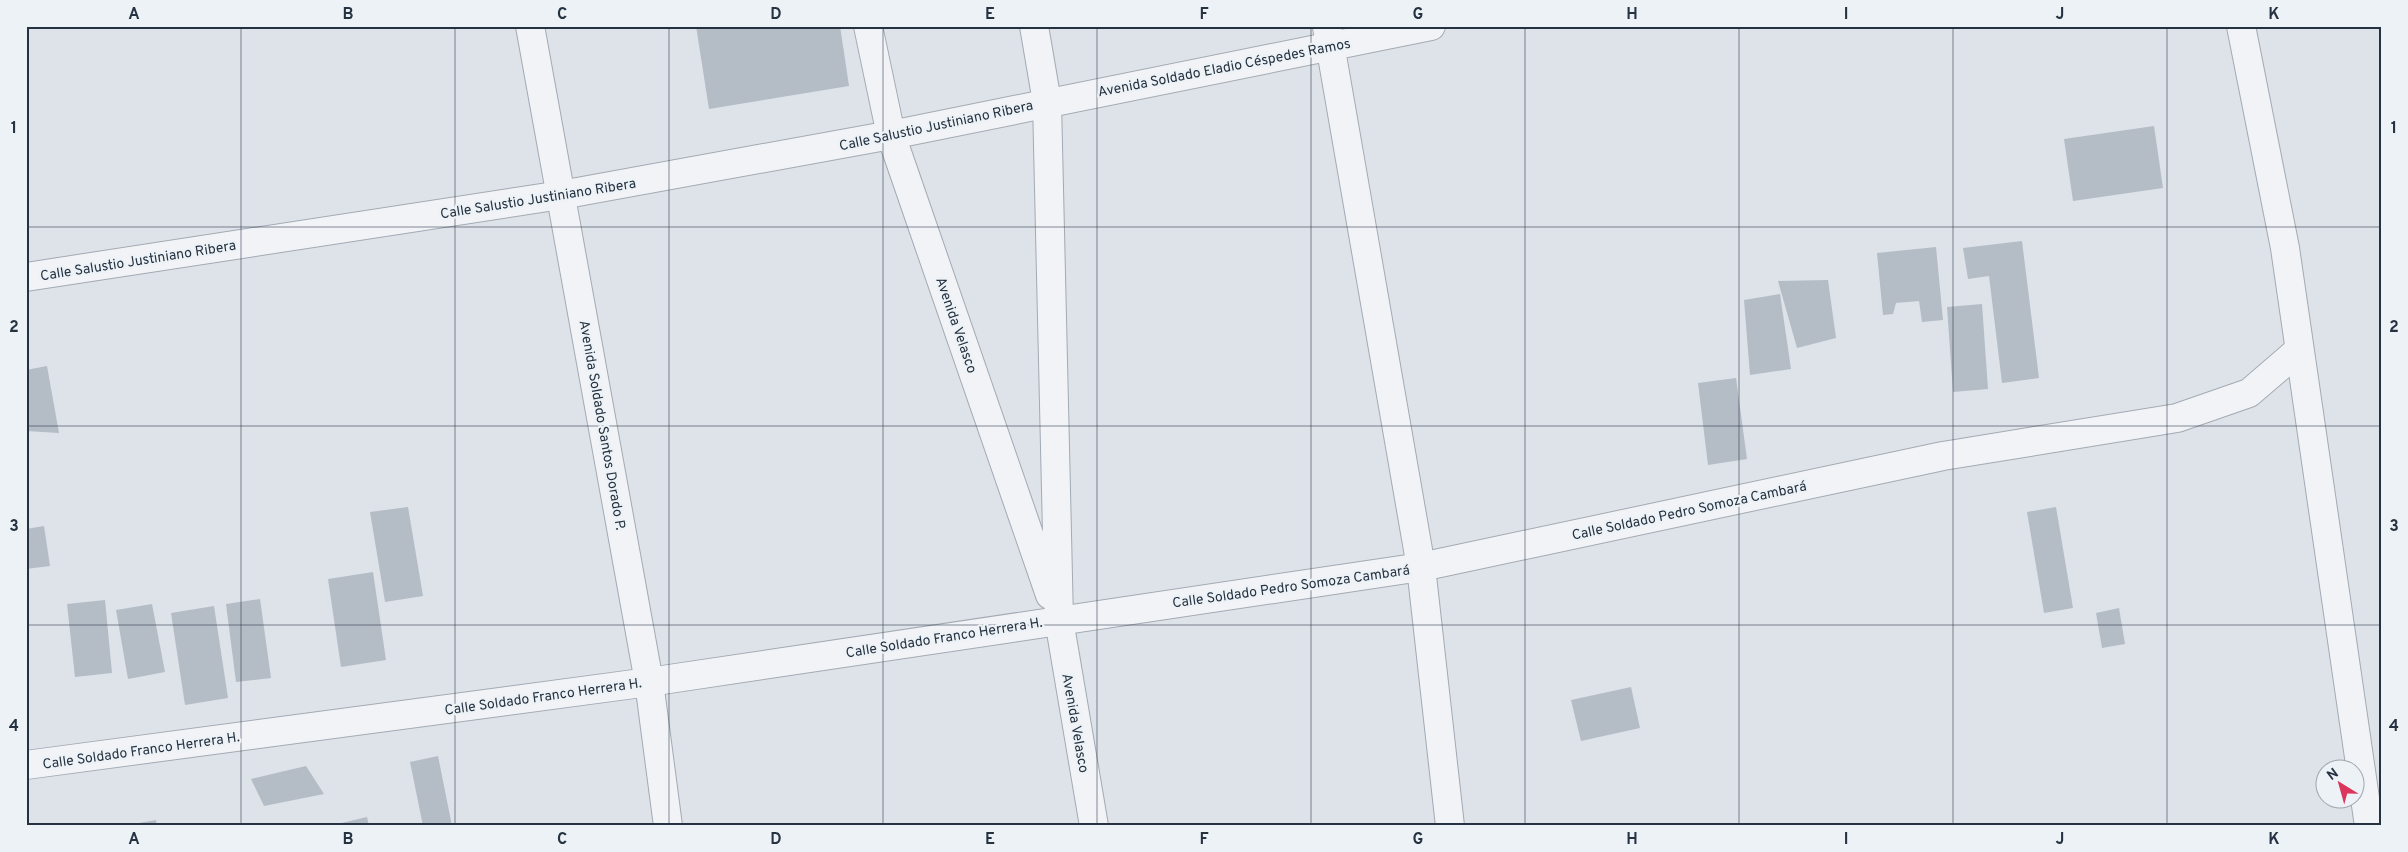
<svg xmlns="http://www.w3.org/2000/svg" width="2408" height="852" font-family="Overpass,sans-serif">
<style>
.building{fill:#b4bcc6}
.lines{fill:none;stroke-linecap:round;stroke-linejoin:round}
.minor-casing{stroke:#a3aab3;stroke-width:30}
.tertiary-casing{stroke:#a3aab3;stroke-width:30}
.minor{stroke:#f1f3f7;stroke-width:28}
.tertiary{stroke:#f1f3f7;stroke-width:28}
.grid{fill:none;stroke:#253241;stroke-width:1;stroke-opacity:0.55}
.labels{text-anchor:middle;stroke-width:4.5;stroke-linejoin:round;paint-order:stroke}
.street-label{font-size:14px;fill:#253241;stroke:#edf2f6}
.neatline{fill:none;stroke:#253241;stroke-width:2}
.grid-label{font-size:16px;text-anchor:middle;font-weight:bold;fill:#253241}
</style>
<rect width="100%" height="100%" fill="#dee3e9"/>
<g class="building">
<path d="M696,26H840L849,86L709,109Z"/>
<path d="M2154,126L2163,188L2073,201L2064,139Z"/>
<path d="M2022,241L2039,378L2002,383L1989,276L1968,279L1963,248Z"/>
<path d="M1936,247L1943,320L1922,322L1919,301L1896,303L1893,314L1883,315L1877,253Z"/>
<path d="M1828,280L1836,338L1797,348L1778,281Z"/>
<path d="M1780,294L1791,369L1750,375L1744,300Z"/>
<path d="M1982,304L1988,389L1953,392L1947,307Z"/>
<path d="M47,366L59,433L26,431V370Z"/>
<path d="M1736,378L1747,459L1708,465L1698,383Z"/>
<path d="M408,507L423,596L385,602L370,512Z"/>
<path d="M2056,507L2073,608L2044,613L2027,512Z"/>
<path d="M44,526L50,566L26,569V529Z"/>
<path d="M373,572L386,660L341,667L328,579Z"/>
<path d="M260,599L271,678L236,682L226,604Z"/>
<path d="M105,600L112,673L75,677L67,604Z"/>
<path d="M152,604L165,672L128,679L116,610Z"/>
<path d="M214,606L228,698L185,705L171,613Z"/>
<path d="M2119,608L2125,644L2102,648L2096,613Z"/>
<path d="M1631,687L1640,728L1581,741L1571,700Z"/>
<path d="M438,756L452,826H423L410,762Z"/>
<path d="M306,766L324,794L264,806L251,779Z"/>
<path d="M367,817L369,826H333V825Z"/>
<path d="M156,820L157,826H127V825Z"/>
</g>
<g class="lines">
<defs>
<g id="minor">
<path d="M530,26L649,682L668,826"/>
<path d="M2241,26L2285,248L2369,826"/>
<path d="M1327,27L1421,567L1450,826"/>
<path d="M26,277L561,195L891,135L1431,26"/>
<path d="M26,765L649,682L1421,567L1943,456L2177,418L2249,393L2299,350"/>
</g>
<g id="tertiary">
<path d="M868,26L891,135L1050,595"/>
<path d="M1034,26L1047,102L1059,620L1094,826"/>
</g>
</defs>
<use href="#minor" class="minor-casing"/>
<use href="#tertiary" class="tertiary-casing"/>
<use href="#minor" class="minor"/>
<use href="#tertiary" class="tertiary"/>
</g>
<path class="grid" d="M241,26V826M455,26V826M669,26V826M883,26V826M1097,26V826M1311,26V826M1525,26V826M1739,26V826M1953,26V826M2167,26V826M26,227H2382M26,426H2382M26,625H2382"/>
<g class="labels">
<g class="street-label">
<text transform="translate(1224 67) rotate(-11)" y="5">Avenida Soldado Eladio Céspedes Ramos</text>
<text transform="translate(936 125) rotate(-12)" y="5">Calle Salustio Justiniano Ribera</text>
<text transform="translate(538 198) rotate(-9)" y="5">Calle Salustio Justiniano Ribera</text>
<text transform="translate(138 260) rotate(-9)" y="5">Calle Salustio Justiniano Ribera</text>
<text transform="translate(957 325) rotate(71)" y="5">Avenida Velasco</text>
<text transform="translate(603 425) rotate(80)" y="5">Avenida Soldado Santos Dorado P.</text>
<text transform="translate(1689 510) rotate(-12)" y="5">Calle Soldado Pedro Somoza Cambará</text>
<text transform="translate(1291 586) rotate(-8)" y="5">Calle Soldado Pedro Somoza Cambará</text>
<text transform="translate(944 637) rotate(-9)" y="5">Calle Soldado Franco Herrera H.</text>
<text transform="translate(543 696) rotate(-8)" y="5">Calle Soldado Franco Herrera H.</text>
<text transform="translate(1076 723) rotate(80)" y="5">Avenida Velasco</text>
<text transform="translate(141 750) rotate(-8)" y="5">Calle Soldado Franco Herrera H.</text>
</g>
</g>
<rect width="2408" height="852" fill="none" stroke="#edf2f6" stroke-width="55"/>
<g transform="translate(2340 784) rotate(323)"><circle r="24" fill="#edf2f6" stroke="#9da5ae"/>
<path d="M0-4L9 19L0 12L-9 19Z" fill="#db355b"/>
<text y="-8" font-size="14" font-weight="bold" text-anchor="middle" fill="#253241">N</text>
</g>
<rect x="28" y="28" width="2352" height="796" class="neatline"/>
<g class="grid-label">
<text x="134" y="19">A</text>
<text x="348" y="19">B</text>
<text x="562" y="19">C</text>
<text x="776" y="19">D</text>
<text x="990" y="19">E</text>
<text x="1204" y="19">F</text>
<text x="1418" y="19">G</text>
<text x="1632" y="19">H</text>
<text x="1846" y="19">I</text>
<text x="2060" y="19">J</text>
<text x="2274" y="19">K</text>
<text x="14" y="133">1</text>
<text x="2394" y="133">1</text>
<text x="14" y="332">2</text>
<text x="2394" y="332">2</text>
<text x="14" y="531">3</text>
<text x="2394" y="531">3</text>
<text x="14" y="731">4</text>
<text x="2394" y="731">4</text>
<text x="134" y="844">A</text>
<text x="348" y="844">B</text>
<text x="562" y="844">C</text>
<text x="776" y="844">D</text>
<text x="990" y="844">E</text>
<text x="1204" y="844">F</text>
<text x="1418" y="844">G</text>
<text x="1632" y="844">H</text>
<text x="1846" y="844">I</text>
<text x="2060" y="844">J</text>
<text x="2274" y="844">K</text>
</g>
</svg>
